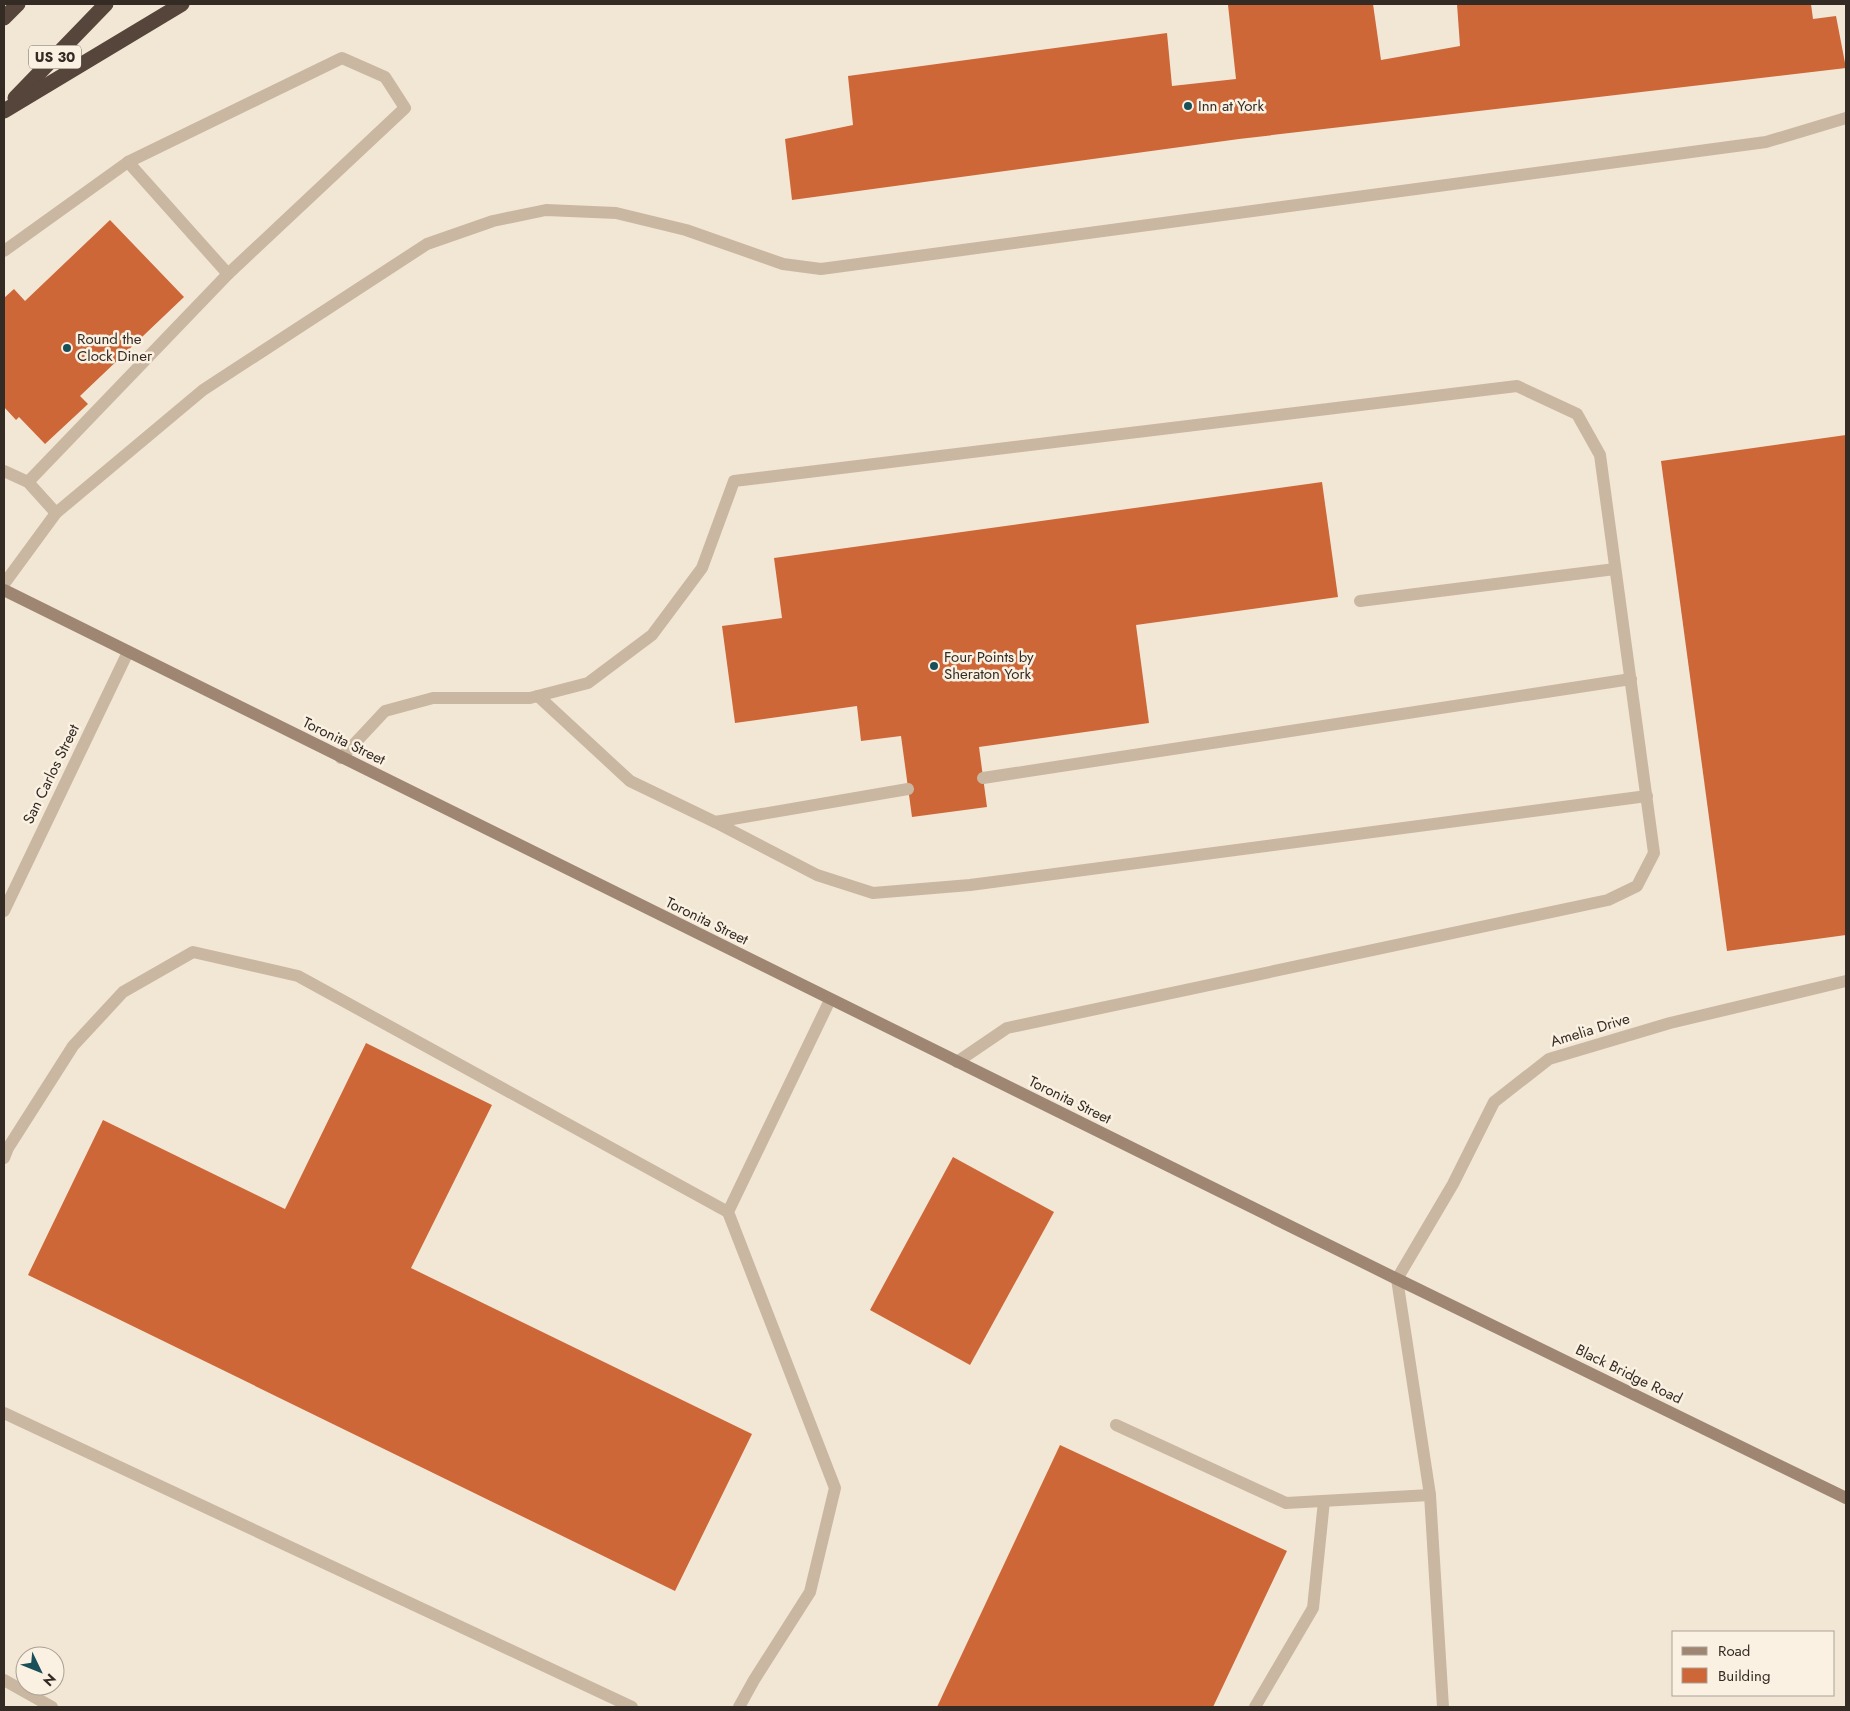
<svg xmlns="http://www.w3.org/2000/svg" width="1850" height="1711" font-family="Jost,sans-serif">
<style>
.building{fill:#ce6738}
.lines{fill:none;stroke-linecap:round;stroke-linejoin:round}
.lane{stroke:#cab7a1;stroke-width:12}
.street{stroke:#cab7a1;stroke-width:12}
.secondary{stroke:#9e8673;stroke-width:12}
.highway{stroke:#56453b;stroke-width:15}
.poi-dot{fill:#184f58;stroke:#faf1e2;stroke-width:2}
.labels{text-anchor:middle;stroke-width:5;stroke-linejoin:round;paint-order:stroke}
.shield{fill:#faf1e2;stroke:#6f665d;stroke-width:1}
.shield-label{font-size:14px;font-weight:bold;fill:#342b24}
.poi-label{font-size:15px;fill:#342b24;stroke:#faf1e2;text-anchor:start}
.street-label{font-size:15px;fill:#342b24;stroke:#faf1e2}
</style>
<rect width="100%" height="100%" fill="#f2e7d5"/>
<g class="building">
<path d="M1238,4H1373L1381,60L1460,46L1457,4H1811L1813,19L1836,16L1846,68L1239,139L792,200L785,139L853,125L848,76L1167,33L1172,86L1236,79L1228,5Z"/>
<path d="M110,220L184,297L80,396L88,404L45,444L19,417L16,420L4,407V298L14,289L25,301Z"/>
<path d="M1846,435V935L1727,951L1661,461Z"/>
<path d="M1322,482L1338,597L1136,625L1149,723L979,747L987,807L912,817L901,736L861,741L857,706L735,723L722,626L782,618L774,558Z"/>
<path d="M366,1043L492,1105L411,1268L752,1434L675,1591L28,1275L103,1120L285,1209Z"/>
<path d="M953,1157L1054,1212L970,1365L870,1310Z"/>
<path d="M1060,1445L1287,1551L1213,1707H937Z"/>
</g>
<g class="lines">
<g class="lane">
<path d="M128,162L228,274"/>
<path d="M4,251L128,162L342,58L385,77L405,108L228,274L28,482"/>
<path d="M4,471L28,482L56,513"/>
<path d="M4,584L56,513L203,390L427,244L493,221L546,210L616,213L686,230L783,264L821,269L1766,142L1846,118"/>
<path d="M1360,601L1615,569"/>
<path d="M538,696L630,781L715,822L817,875L873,893L970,885L1647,796"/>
<path d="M341,758L385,711L433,698H530L588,683L652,635L702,568L734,481L1517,386L1577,414L1600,455L1654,853L1637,886L1608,900L1007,1028L957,1062"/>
<path d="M983,778L1631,679"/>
<path d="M715,822L908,789"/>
<path d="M4,1158L8,1148L73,1046L123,992L193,952L298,976L728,1212"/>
<path d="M1397,1279L1430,1495L1443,1707"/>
<path d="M4,1413L632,1707"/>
<path d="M1116,1425L1286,1503L1430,1495"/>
<path d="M739,1707L754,1680L810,1592L835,1488L728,1212L830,1000"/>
<path d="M1255,1707L1313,1608L1324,1501"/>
</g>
<g class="street">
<path d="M4,911L128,652"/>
<path d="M1397,1279L1453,1184L1494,1102L1549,1059L1670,1023L1846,981"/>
<path d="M4,1680L52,1707"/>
</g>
<path class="secondary" d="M4,590L1397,1279L1846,1498"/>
<g class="highway">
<path d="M4,18L18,4"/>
<path d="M15,98L106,4"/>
<path d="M4,111L182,4"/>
</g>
</g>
<g class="poi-dot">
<circle cx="1188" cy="106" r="5"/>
<circle cx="67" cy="348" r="5"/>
<circle cx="934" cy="666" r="5"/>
</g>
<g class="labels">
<rect class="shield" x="29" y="45.5" width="52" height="23" rx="4"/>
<g class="shield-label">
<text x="55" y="62">US 30</text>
</g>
<g class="poi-label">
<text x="1198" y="111">Inn at York</text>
<text x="77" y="344">Round the<tspan x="77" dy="17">Clock Diner</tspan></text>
<text x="944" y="662">Four Points by<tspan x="944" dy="17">Sheraton York</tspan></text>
</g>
<g class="street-label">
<text transform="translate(344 741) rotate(26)" y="5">Toronita Street</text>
<text transform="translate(51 774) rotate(-64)" y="5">San Carlos Street</text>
<text transform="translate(707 921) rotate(26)" y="5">Toronita Street</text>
<text transform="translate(1590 1030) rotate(-17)" y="5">Amelia Drive</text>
<text transform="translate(1070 1100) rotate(26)" y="5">Toronita Street</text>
<text transform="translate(1629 1374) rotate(26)" y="5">Black Bridge Road</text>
</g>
</g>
<rect width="1850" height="1711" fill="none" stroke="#342b24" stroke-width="10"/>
<rect x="1672" y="1631" width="162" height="65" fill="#faf1e2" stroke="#aba296"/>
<rect x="1682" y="1647" width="25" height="8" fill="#9e8673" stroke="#aba296"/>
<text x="1718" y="1656" font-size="15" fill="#342b24">Road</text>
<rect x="1682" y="1668" width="25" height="15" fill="#ce6738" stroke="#aba296"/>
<text x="1718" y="1681" font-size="15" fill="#342b24">Building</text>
<g transform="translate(40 1671) rotate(133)"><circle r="24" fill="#faf1e2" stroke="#aba296"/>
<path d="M0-4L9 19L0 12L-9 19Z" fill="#184f58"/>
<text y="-8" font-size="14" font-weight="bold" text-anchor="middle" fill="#342b24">N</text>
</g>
</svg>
